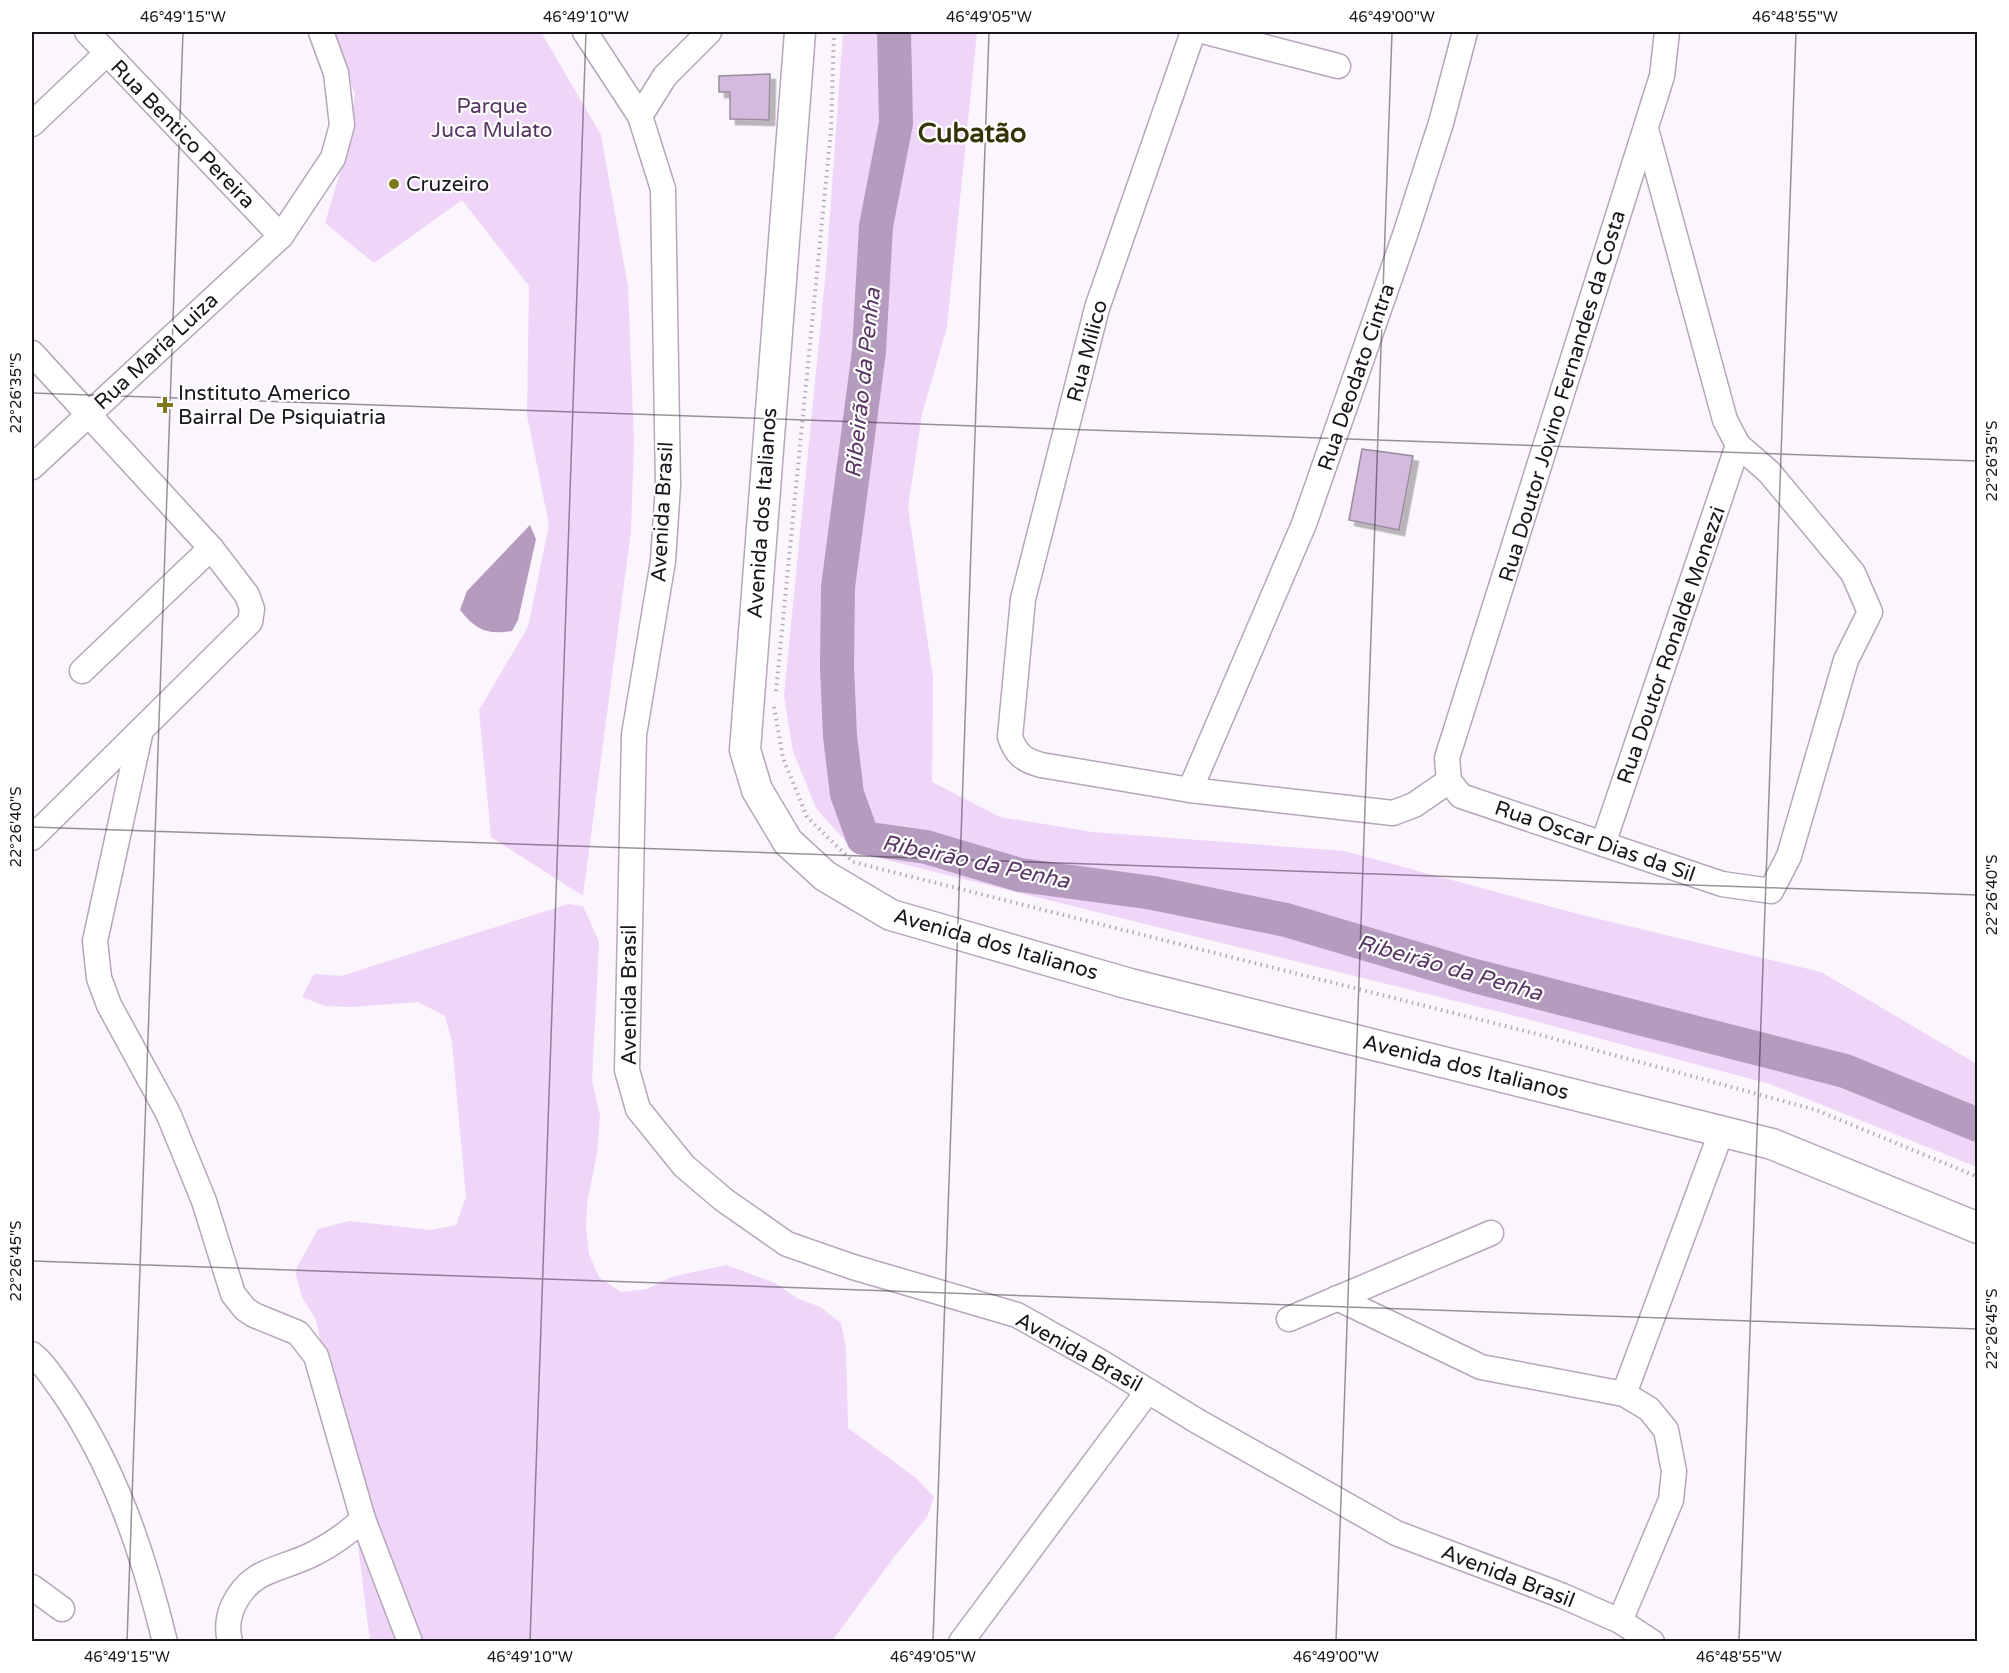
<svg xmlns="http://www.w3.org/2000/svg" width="2009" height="1673" font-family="'Varela Round',sans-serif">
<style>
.green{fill:#efd5f7}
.water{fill:#b59bbd}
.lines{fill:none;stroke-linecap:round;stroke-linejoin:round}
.river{stroke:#b59bbd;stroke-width:34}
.building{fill:#d4badc;stroke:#998c9d;stroke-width:1.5;filter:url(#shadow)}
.minor-casing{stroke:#b5a7b9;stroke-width:27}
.major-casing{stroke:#b5a7b9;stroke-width:33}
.path{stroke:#b1acb3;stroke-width:4;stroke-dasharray:1.5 4.5;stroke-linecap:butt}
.minor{stroke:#fff;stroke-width:24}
.major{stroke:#fff;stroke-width:30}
.ticks{fill:none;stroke:#1a151c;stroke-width:1.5;stroke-opacity:0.45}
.poi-dot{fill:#7e771b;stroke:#fff;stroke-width:2}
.labels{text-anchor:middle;stroke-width:4.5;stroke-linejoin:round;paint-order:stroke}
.park-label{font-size:21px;fill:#573461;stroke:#fff}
.street-label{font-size:21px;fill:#1a151c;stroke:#fff}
.poi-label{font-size:21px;fill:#1a151c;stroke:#fff;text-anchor:start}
.water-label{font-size:22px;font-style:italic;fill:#593563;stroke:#fff}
.district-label{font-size:27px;font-weight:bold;fill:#363307;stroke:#fff}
.neatline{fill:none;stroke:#1a151c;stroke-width:2}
.ticks-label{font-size:15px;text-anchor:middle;fill:#1a151c}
</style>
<defs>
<filter id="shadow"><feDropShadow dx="5.5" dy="5.5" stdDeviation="0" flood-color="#0004"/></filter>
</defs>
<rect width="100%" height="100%" fill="#fbf5fd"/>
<g class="green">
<path d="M329,32H541L601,135L628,287L634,442L631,531L583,896L491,837L479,710L528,627L549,525L527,415L529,286L462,200L374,263L325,223L346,153L355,94Z"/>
<path d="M843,32H977L947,327L922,414L908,507L933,678L932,782L1000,817L1092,832L1344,851L1582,915L1821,972L1977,1064V1167L1770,1084L1508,1014L855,852L816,808L793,751L784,696L826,270Z"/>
<path d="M568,904L583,906L599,942L592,1080L600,1116L597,1153L587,1203L586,1229L589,1254L599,1277L621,1292L647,1289L671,1277L726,1265L775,1283L797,1298L820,1307L841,1323L846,1348L848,1428L916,1478L934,1497L927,1517L894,1557L832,1641H370L358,1545L351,1518L328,1375L316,1320L302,1297L295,1271L318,1229L349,1221L431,1230L456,1225L466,1197L452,1042L445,1016L418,1002L352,1007L325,1006L302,997L314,974L341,976Z"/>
</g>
<path class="water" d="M530,525L536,539L518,620L512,631C487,635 476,630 460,610L467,591Z"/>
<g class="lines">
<path class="river" d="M894,32L896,123L876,226L869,351L838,587L837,667L840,736L847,794L863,838L926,847L1020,875L1153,893L1286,920L1471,975L1845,1071L1978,1125"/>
</g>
<g class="building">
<path d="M770,74L769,120L730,119V92H719V76Z"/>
<path d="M1362,449L1413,456L1399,530L1349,520Z"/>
</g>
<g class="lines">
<defs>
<g id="minor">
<path d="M87,32L281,236"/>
<path d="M585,32L640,116L663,189L668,485L663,561L634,735L627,1070L638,1109L684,1166L724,1200L787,1244L853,1267L1017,1315L1099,1361L1197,1421L1396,1533L1563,1596L1620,1621L1652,1642"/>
<path d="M1193,32L1097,308L1023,599L1010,737C1016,754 1023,760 1041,765L1190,790L1393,813L1414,805L1449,781"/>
<path d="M1206,32L1338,66"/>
<path d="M640,116L665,76L709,32"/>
<path d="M32,124L106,54"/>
<path d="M1646,129L1725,420L1738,445L1769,472L1853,573L1870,612L1846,660L1789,856L1771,891L1722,884L1461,796L1449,781L1447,758L1662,76L1667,32"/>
<path d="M32,353L211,548L247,595L252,609L250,622L32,838"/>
<path d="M32,467L281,236L333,158L342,125L336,73L321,32"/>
<path d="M82,671L211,548"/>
<path d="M141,730L95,941L99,978L109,1005L168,1113L204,1201L233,1294L245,1309L254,1315L298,1333L316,1356L363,1519L410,1642"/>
<path d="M1190,790L1304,524L1406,232L1441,123L1465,32"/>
<path d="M1603,844L1738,445"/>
<path d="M1337,1298L1481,1367L1624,1394L1649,1409L1666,1430L1674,1471L1671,1500L1620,1621"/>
<path d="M1289,1319L1491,1233"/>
<path d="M32,1354C44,1363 52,1377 61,1389C114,1465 143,1552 165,1642"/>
<path d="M1624,1394L1722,1130"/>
<path d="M32,1587L62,1609"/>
<path d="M230,1642C227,1630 228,1617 233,1606C251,1567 281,1571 315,1553C333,1544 348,1533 363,1519"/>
<path d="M961,1642L1148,1391"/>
</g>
<path id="major" d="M800,32L745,750L757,790L788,842L825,876L891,915L1130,984L1772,1144L1978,1228"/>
</defs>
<use href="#minor" class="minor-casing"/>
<use href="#major" class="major-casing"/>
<g class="path">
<path d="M776,691L831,130L834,32"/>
<path d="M774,707L783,758L807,817L853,862L1533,1033L1816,1110L1978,1177"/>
</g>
<use href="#minor" class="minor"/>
<use href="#major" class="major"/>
</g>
<path class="ticks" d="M32,393L1978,461M32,827L1978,895M32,1261L1978,1329M127,1642L183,32M530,1642L586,32M933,1642L989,32M1336,1642L1392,32M1739,1642L1796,32"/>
<g class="poi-dot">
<circle cx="394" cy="184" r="6"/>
<path d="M162 396h6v6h6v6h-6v6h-6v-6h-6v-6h6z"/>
</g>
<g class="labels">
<g class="park-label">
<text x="492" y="113">Parque<tspan x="492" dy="24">Juca Mulato</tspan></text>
</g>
<g class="street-label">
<text transform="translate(183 134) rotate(46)" y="7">Rua Bentico Pereira</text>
<text transform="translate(156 351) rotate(-43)" y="7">Rua María Luiza</text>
<text transform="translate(1087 351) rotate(-75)" y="7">Rua Milico</text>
<text transform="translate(1356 377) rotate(-71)" y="7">Rua Deodato Cintra</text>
<text transform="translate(1562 396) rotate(-73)" y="7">Rua Doutor Jovino Fernandes da Costa</text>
<text transform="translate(662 512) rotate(-87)" y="7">Avenida Brasil</text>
<text transform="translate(762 513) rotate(-86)" y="7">Avenida dos Italianos</text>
<text transform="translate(1671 645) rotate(-71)" y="7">Rua Doutor Ronalde Monezzi</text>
<text transform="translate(1595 841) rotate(19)" y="7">Rua Oscar Dias da Sil</text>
<text transform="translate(996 944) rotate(16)" y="7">Avenida dos Italianos</text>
<text transform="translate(629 995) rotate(-90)" y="7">Avenida Brasil</text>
<text transform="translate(1466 1067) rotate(14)" y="7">Avenida dos Italianos</text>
<text transform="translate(1079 1352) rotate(29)" y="7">Avenida Brasil</text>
<text transform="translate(1508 1576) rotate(21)" y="7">Avenida Brasil</text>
</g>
<g class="poi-label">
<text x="406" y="191">Cruzeiro</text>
<text x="178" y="400">Instituto Americo<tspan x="178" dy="24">Bairral De Psiquiatria</tspan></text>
</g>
<g class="water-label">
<text transform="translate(862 383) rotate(-84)" y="8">Ribeirão da Penha</text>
<text transform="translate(976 861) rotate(12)" y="8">Ribeirão da Penha</text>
<text transform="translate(1450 967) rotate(16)" y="8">Ribeirão da Penha</text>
</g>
<g class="district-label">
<text x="972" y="142">Cubatão</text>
</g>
</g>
<rect width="2009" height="1673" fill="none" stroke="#ffffff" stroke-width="66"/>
<rect x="33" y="33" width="1943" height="1607" class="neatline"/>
<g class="ticks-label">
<text x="183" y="22">46°49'15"W</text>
<text x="586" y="22">46°49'10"W</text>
<text x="989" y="22">46°49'05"W</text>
<text x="1392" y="22">46°49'00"W</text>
<text x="1795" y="22">46°48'55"W</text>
<text transform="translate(16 393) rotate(-90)" y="5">22°26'35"S</text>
<text transform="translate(1992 461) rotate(-90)" y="5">22°26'35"S</text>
<text transform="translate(16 827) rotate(-90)" y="5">22°26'40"S</text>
<text transform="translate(1992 895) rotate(-90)" y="5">22°26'40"S</text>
<text transform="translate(16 1261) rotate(-90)" y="5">22°26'45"S</text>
<text transform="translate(1992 1329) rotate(-90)" y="5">22°26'45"S</text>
<text x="127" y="1662">46°49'15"W</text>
<text x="530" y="1662">46°49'10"W</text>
<text x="933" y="1662">46°49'05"W</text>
<text x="1336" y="1662">46°49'00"W</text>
<text x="1739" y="1662">46°48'55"W</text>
</g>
</svg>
